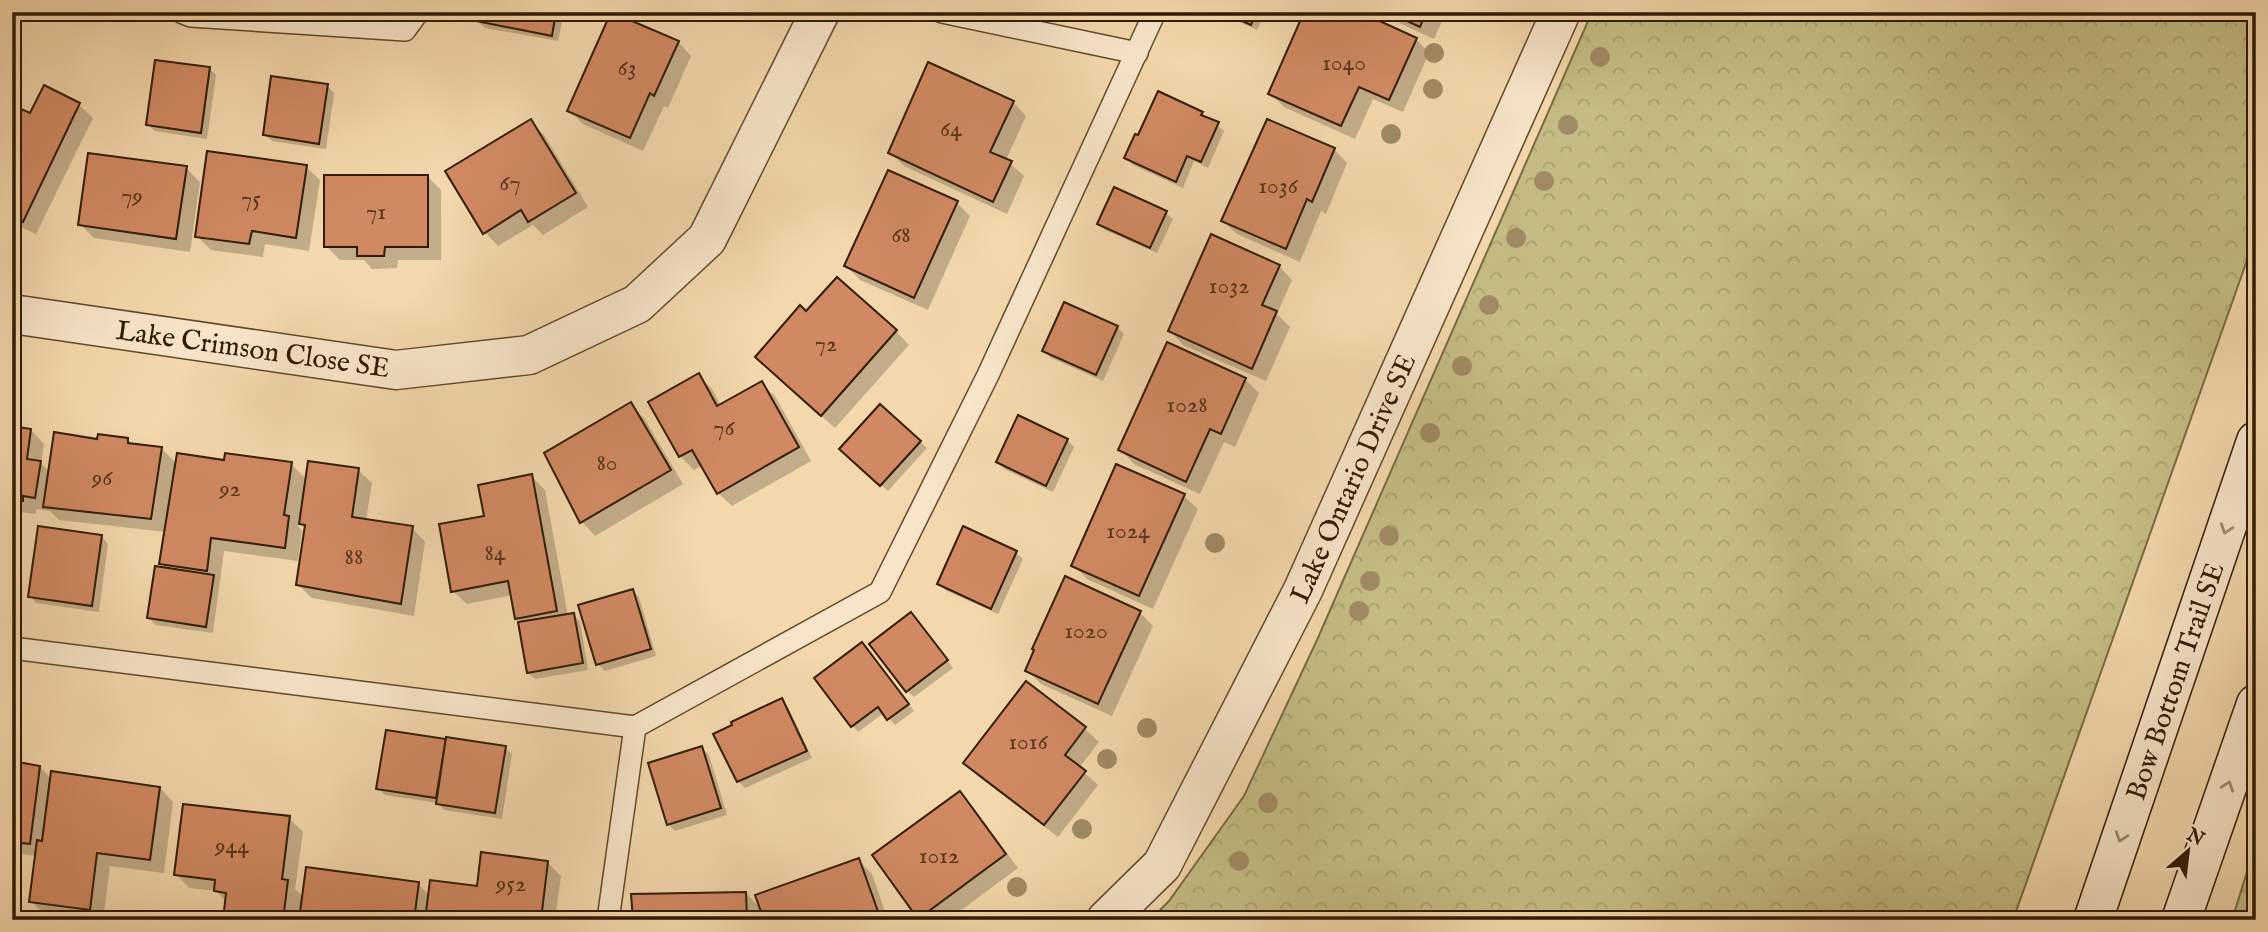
<svg xmlns="http://www.w3.org/2000/svg" width="2268" height="932" font-family="'IM FELL English',serif">
<style>
.park{fill:url(#park-crowns);stroke:#7a6b42;stroke-width:2}
.shadow{fill:#0003}
.building{fill:#d18963;stroke:#311a00;stroke-width:2}
.lines{fill:none;stroke-linecap:round;stroke-linejoin:round}
.lane-casing{stroke:#62492b;stroke-width:24}
.street-casing{stroke:#62492b;stroke-width:41}
.secondary-casing{stroke:#311a00;stroke-width:41}
.lane{stroke:#f8e5c9;stroke-width:21}
.street{stroke:#f8e5c9;stroke-width:38}
.secondary{stroke:#f8e5c9;stroke-width:38}
.tree{fill:#a18a63}
.oneway{stroke:#9e8a6f}
.labels{text-anchor:middle;stroke-width:6;stroke-linejoin:round;paint-order:stroke}
.number-label{font-size:24px;fill:#593619}
.street-label{font-size:28px;fill:#311a00;stroke:#f8e5c9}
</style>
<defs>
<pattern id="park-crowns" width="20" height="18" patternUnits="userSpaceOnUse" patternTransform="scale(1.75)"><rect width="20" height="18" fill="#c4bc84"/><path d="M2 6a3 3 0 1 1 6 0M12 15a3 3 0 1 1 6 0" fill="none" stroke="#a9a170"/></pattern>
</defs>
<rect width="100%" height="100%" fill="#f4d7ac"/>
<filter id="stains"><feTurbulence type="fractalNoise" baseFrequency=".00286" numOctaves="4"/><feColorMatrix values="0 0 0 0 .2 0 0 0 0 .09 0 0 0 0 .02 0 0 0 .5 -.17"/></filter>
<radialGradient id="worn" r=".72"><stop offset=".6" stop-color="#630" stop-opacity="0"/><stop offset="1" stop-color="#630" stop-opacity=".3"/></radialGradient>
<g class="park">
<path d="M1592,12H2256V235L2013,920H1150L1169,901L1244,796L1317,640Z"/>
<path d="M2256,843V920H2232Z"/>
</g>
<g class="shadow">
<path d="M318,12H364L322,16Z"/>
<path d="M480,12H563L564,13L558,41L485,28L478,21Z"/>
<path d="M1217,12H1266L1257,30Z"/>
<path d="M1375,12H1446L1434,39Z"/>
<path d="M1416,39L1429,53L1403,112L1373,99L1355,139L1284,107L1270,93Z"/>
<path d="M678,42L691,56L668,108L664,106L643,151L583,124L569,110Z"/>
<path d="M209,68L216,75L207,139L155,131L148,125Z"/>
<path d="M327,86L334,93L326,149L272,141L265,135Z"/>
<path d="M44,88L79,105L93,118L36,234L12,223V107L31,116Z"/>
<path d="M1159,93L1202,114L1224,131L1208,168L1194,161L1183,188L1133,165L1126,158L1139,138Z"/>
<path d="M1013,102L1026,116L1006,160L1024,176L1007,214L904,166L891,153Z"/>
<path d="M531,122L544,135L588,207L543,235L533,225L498,246L485,232Z"/>
<path d="M1334,149L1347,163L1326,214L1321,211L1300,262L1237,234L1223,221Z"/>
<path d="M306,167L320,180L309,251L265,244L263,257L211,250L197,236Z"/>
<path d="M186,168L200,182L190,252L94,238L80,224Z"/>
<path d="M427,176L441,190V260H398L397,268L372,269L364,260H340L326,246Z"/>
<path d="M957,203L970,216L928,310L860,280L846,266Z"/>
<path d="M1166,213L1173,219L1157,253L1105,230L1099,224Z"/>
<path d="M1279,266L1292,280L1277,314L1290,327L1266,381L1183,345L1170,331Z"/>
<path d="M1117,327L1124,334L1103,381L1051,358L1044,351Z"/>
<path d="M896,331L909,345L835,428L770,370Z"/>
<path d="M698,375L712,389L721,406L761,383L775,396L811,461L732,506L718,493L703,465L694,470L680,456Z"/>
<path d="M1245,379L1259,393L1235,447L1224,442L1200,494L1134,464L1121,450Z"/>
<path d="M631,405L644,418L683,484L595,536L582,522L547,454Z"/>
<path d="M880,406L927,448L888,491L848,455Z"/>
<path d="M12,428L31,430L44,444L41,464L50,472L99,441L127,440L132,445L161,448L177,464L226,462L291,464L307,480L358,470L372,483L366,521L412,528L425,542L414,616L312,598L298,585L306,529L298,520V526L302,531L298,561L224,551L213,633L155,625L149,618L166,569L161,564L166,532L59,520L50,511L36,509V514L12,511Z"/>
<path d="M1067,440L1074,447L1053,492L1004,469L998,462Z"/>
<path d="M531,476L545,490L568,616L573,615L580,621L588,670L535,679L528,673L522,623L517,618L512,595L467,604L453,591L486,517Z"/>
<path d="M1184,496L1198,509L1153,609L1087,579L1073,565Z"/>
<path d="M102,537L108,544L99,612L36,603L30,596Z"/>
<path d="M1016,553L1023,559L998,614L945,590L939,583Z"/>
<path d="M632,591L639,597L656,656L605,671L598,664Z"/>
<path d="M1140,613L1153,626L1112,716L1041,684L1027,670L1036,651Z"/>
<path d="M917,621L953,668L914,697L907,691Z"/>
<path d="M868,651L914,711L895,725L884,713L858,732L852,725Z"/>
<path d="M1027,684L1085,729L1099,742L1079,768L1098,785L1058,837L979,777L966,763Z"/>
<path d="M781,700L788,707L812,758L745,788L738,781Z"/>
<path d="M387,732L505,748L512,754L502,819L444,810L438,803L385,795L378,788Z"/>
<path d="M702,748L709,755L727,815L675,831L668,824Z"/>
<path d="M12,763L40,767L52,780L160,788L173,802L164,873L110,866L103,920H82L45,915L31,901L37,856L12,853Z"/>
<path d="M959,793L973,807L1018,868L948,920H921L919,917Z"/>
<path d="M289,818L303,832L295,889L304,898L418,884L430,896L479,888L547,862L561,876L555,920H225L227,902L216,891L189,888L176,874Z"/>
<path d="M858,860L872,874L888,920H766Z"/>
<path d="M746,893L759,907L760,920H634Z"/>
</g>
<g class="building">
<path d="M478,12H556L552,36L476,21Z"/>
<path d="M611,12L679,41L654,96L650,93L630,138L567,111Z"/>
<path d="M1222,12H1256L1251,25Z"/>
<path d="M1304,12H1360L1417,38L1389,100L1359,87L1341,126L1268,94Z"/>
<path d="M1387,12H1426L1420,27Z"/>
<path d="M155,60L210,67L201,133L146,125Z"/>
<path d="M928,62L1014,101L990,152L1012,161L993,202L888,153Z"/>
<path d="M271,76L328,84L319,144L263,135Z"/>
<path d="M44,85L80,103L23,222L12,217V105L30,113Z"/>
<path d="M1158,91L1203,112L1201,115L1219,122L1201,162L1187,156L1176,182L1124,158L1135,134L1138,135Z"/>
<path d="M531,119L576,193L528,222L521,210L483,234L445,171Z"/>
<path d="M1267,119L1335,148L1312,202L1307,199L1286,249L1221,221Z"/>
<path d="M207,151L307,165L296,238L252,231L249,244L195,237Z"/>
<path d="M88,153L187,166L176,239L78,225Z"/>
<path d="M888,170L958,201L914,298L844,266Z"/>
<path d="M324,175H428V247H385L384,256H357V247H324Z"/>
<path d="M1114,187L1167,211L1150,248L1097,224Z"/>
<path d="M1211,234L1280,265L1262,305L1277,311L1252,369L1168,331Z"/>
<path d="M837,277L897,330L821,416L755,357L800,305L806,311Z"/>
<path d="M1064,302L1118,326L1096,375L1042,351Z"/>
<path d="M1167,342L1246,378L1221,434L1210,429L1186,482L1118,450Z"/>
<path d="M699,373L717,406L762,381L799,447L717,494L692,450L679,457L648,402Z"/>
<path d="M631,402L671,470L580,523L544,453Z"/>
<path d="M880,404L921,441L880,486L839,449Z"/>
<path d="M1018,415L1068,439L1046,486L996,462Z"/>
<path d="M12,426L31,429L27,459L41,461L35,498L23,496V501L12,500Z"/>
<path d="M54,432L97,439L98,434L128,438V443L162,447L151,519L43,507Z"/>
<path d="M177,453L224,460L225,453L292,462L284,515L289,516L285,548L211,538L207,571L159,564Z"/>
<path d="M308,461L359,468L352,517L413,526L401,604L296,585L305,525L299,524Z"/>
<path d="M1116,464L1185,494L1139,596L1071,566Z"/>
<path d="M532,474L557,611L515,619L508,581L451,592L439,524L484,516L478,485Z"/>
<path d="M38,526L102,535L92,606L28,597Z"/>
<path d="M963,526L1017,551L991,609L937,584Z"/>
<path d="M155,566L214,575L206,627L147,618Z"/>
<path d="M1065,576L1141,611L1098,704L1025,671L1034,650L1032,649Z"/>
<path d="M633,589L651,649L596,665L578,605Z"/>
<path d="M911,612L948,660L906,692L869,644Z"/>
<path d="M574,613L583,663L527,673L518,622Z"/>
<path d="M862,642L909,704L887,720L878,707L851,727L814,678Z"/>
<path d="M1026,681L1086,727L1065,755L1086,771L1044,825L963,763Z"/>
<path d="M782,698L807,751L737,782L713,734L732,725L731,722Z"/>
<path d="M386,730L446,739L436,798L376,789Z"/>
<path d="M446,737L506,746L495,813L436,804Z"/>
<path d="M702,746L721,808L667,825L648,763Z"/>
<path d="M12,761L40,766L30,844L12,842Z"/>
<path d="M51,771L160,787L150,860L97,853L90,910L29,902L37,840L42,841Z"/>
<path d="M960,791L1006,854L918,919L872,855Z"/>
<path d="M183,804L290,816L282,879L288,880L283,920H223L226,893L214,891L215,880L174,875Z"/>
<path d="M481,852L548,861L541,920H425L430,880L477,886Z"/>
<path d="M859,858L881,920H764L755,895Z"/>
<path d="M306,867L419,882L414,920H299Z"/>
<path d="M746,892L747,920H633L631,894Z"/>
</g>
<g class="lines">
<defs>
<g id="lane">
<path d="M181,12L191,16L405,30L418,12"/>
<path d="M942,12L1137,53"/>
<path d="M12,648L635,727L880,592L988,375L1155,12"/>
<path d="M608,920L635,727"/>
</g>
<g id="street">
<path d="M12,314L396,370L529,355L637,304L707,239L820,12"/>
<path d="M1106,920L1162,865L1303,590L1561,12"/>
</g>
<g id="secondary">
<path d="M2093,920L2256,441"/>
<path d="M2181,920L2256,704"/>
</g>
</defs>
<use href="#lane" class="lane-casing"/>
<use href="#street" class="street-casing"/>
<use href="#secondary" class="secondary-casing"/>
<use href="#lane" class="lane"/>
<use href="#street" class="street"/>
<use href="#secondary" class="secondary"/>
</g>
<g class="tree">
<circle cx="1434" cy="53" r="10"/>
<circle cx="1600" cy="57" r="10"/>
<circle cx="1433" cy="89" r="10"/>
<circle cx="1568" cy="125" r="10"/>
<circle cx="1391" cy="134" r="10"/>
<circle cx="1544" cy="181" r="10"/>
<circle cx="1516" cy="238" r="10"/>
<circle cx="1489" cy="305" r="10"/>
<circle cx="1462" cy="366" r="10"/>
<circle cx="1430" cy="433" r="10"/>
<circle cx="1389" cy="536" r="10"/>
<circle cx="1215" cy="543" r="10"/>
<circle cx="1370" cy="581" r="10"/>
<circle cx="1359" cy="611" r="10"/>
<circle cx="1147" cy="728" r="10"/>
<circle cx="1107" cy="759" r="10"/>
<circle cx="1268" cy="803" r="10"/>
<circle cx="1082" cy="829" r="10"/>
<circle cx="1239" cy="861" r="10"/>
<circle cx="1017" cy="887" r="10"/>
</g>
<defs><path id="oneway-chevron" d="M-2-3.5L2.5 0L-2 3.5" fill="none" stroke-width="1.6" stroke-linecap="round" stroke-linejoin="round" transform="scale(1.75)"/></defs>
<g class="oneway">
<use href="#oneway-chevron" transform="translate(2226 529) rotate(109)"/>
<use href="#oneway-chevron" transform="translate(2228 786) rotate(-71)"/>
<use href="#oneway-chevron" transform="translate(2121 837) rotate(109)"/>
</g>
<g class="labels">
<g class="number-label">
<text x="1344" y="70">1040</text>
<text x="627" y="75">63</text>
<text x="951" y="136">64</text>
<text x="510" y="190">67</text>
<text x="1278" y="193">1036</text>
<text x="132" y="203">79</text>
<text x="251" y="206">75</text>
<text x="376" y="219">71</text>
<text x="901" y="242">68</text>
<text x="1229" y="293">1032</text>
<text x="826" y="351">72</text>
<text x="1187" y="412">1028</text>
<text x="724" y="435">76</text>
<text x="607" y="470">80</text>
<text x="102" y="485">96</text>
<text x="230" y="496">92</text>
<text x="1128" y="538">1024</text>
<text x="495" y="560">84</text>
<text x="354" y="564">88</text>
<text x="1086" y="638">1020</text>
<text x="1028" y="749">1016</text>
<text x="232" y="853">944</text>
<text x="939" y="863">1012</text>
<text x="511" y="891">952</text>
</g>
<g class="street-label">
<text transform="translate(253 348) rotate(8)" y="10">Lake Crimson Close SE</text>
<text transform="translate(1352 478) rotate(-66)" y="10">Lake Ontario Drive SE</text>
<text transform="translate(2174 681) rotate(-71)" y="10">Bow Bottom Trail SE</text>
</g>
</g>
<rect width="2268" height="932" fill="none" stroke="#f4d7ac" stroke-width="42"/>
<rect x="14" y="14" width="2240" height="904" fill="none" stroke="#311a00" stroke-width="3.5"/>
<rect x="21" y="21" width="2226" height="890" fill="none" stroke="#311a00" stroke-width="2"/>
<g transform="translate(2188 851) rotate(28)" stroke="#f8e5c9" stroke-width="5" paint-order="stroke">
<path d="M0-5L12 26L0 18L-12 26Z" fill="#311a00"/>
<text y="-10" font-size="19" font-weight="bold" text-anchor="middle" fill="#311a00">N</text>
</g>
<rect width="100%" height="100%" filter="url(#stains)"/>
<rect width="100%" height="100%" fill="url(#worn)"/>
</svg>
